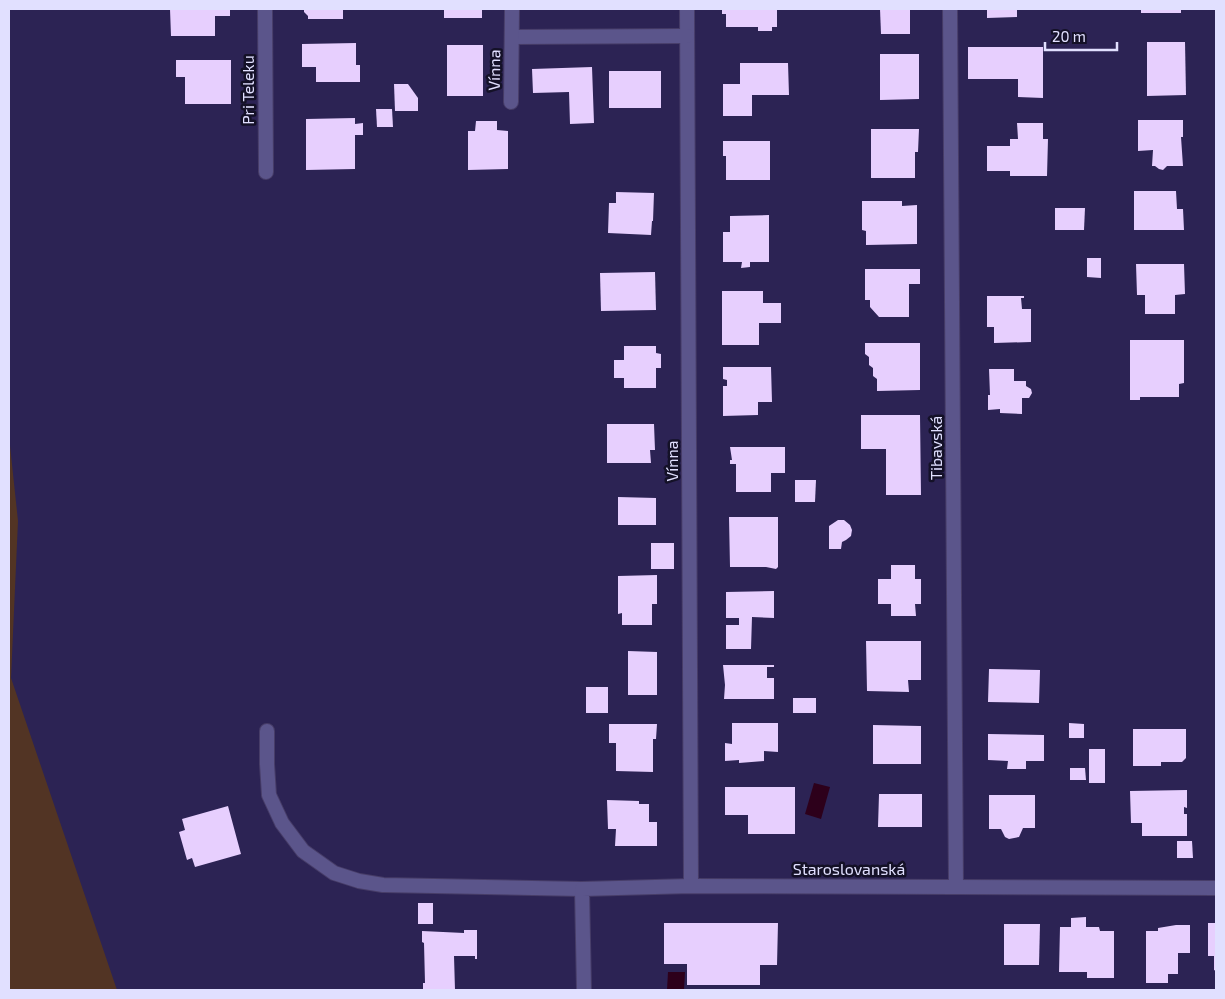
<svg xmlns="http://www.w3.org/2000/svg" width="1225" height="999" font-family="'Exo 2',sans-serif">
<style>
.green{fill:#523424}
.water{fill:#2d001b}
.building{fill:#e7cffe}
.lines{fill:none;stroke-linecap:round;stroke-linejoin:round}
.minor-casing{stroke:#473d68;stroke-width:16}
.minor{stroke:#5b558b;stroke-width:14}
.labels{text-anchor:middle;stroke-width:5;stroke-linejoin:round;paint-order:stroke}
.street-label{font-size:16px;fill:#e1e0ff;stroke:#141127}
</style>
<rect width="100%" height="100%" fill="#2c2354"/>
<path class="green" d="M9,436L18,521L11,678L117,990H9Z"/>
<g class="water">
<path d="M814,783L830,787L821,819L805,814Z"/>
<path d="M668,972H685L684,990H667Z"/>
</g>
<g class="building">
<path d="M170,9H230V16H215V36H171Z"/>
<path d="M304,9H343V19H308V16L304,12Z"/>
<rect x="444" y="9" width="38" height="9"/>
<path d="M722,9H777V27H772V31H758V27H726V14H722Z"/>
<path d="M880,9H910V34H881Z"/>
<path d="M987,9H1017V17L987,18Z"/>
<rect x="1141" y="9" width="40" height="4"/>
<path d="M1147,42H1185L1186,95L1147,96Z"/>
<path d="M356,43V65H360V82H316V67H302V44Z"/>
<rect x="447" y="45" width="36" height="51"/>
<path d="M968,47H1043V98L1018,97V79H968Z"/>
<path d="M880,54H919V99L880,100Z"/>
<path d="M176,60H231V104H185V77H176Z"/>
<path d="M740,63H788L789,95H752V116H723V84H740Z"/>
<path d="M592,67L594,123L570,124L569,92L533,93L532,69Z"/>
<rect x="609" y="71" width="52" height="37"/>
<path d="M394,84H408L418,98V111H395Z"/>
<path d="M376,109H392L393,127H377Z"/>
<path d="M355,118V124L363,123V135H355V169L306,170V119Z"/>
<path d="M1138,120H1183V137H1181L1183,166H1167L1163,170L1159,169L1155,166H1152L1153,150L1138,151Z"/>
<path d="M476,121H497V130L508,131V169L468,170V131H475Z"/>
<path d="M1017,123H1043V139H1048L1047,176H1010V171H987V146H1010V139H1018Z"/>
<path d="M871,129H919L918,152H915V178H871Z"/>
<path d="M723,141H770V180H726V156H723Z"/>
<path d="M1134,191H1176L1177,209H1183L1184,230H1134Z"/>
<path d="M616,192L654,193L653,221H652L651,235L608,233L609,203H616Z"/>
<path d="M862,201H902V206L917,205V244L866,245V231L862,230Z"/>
<path d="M1055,208H1085L1084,230H1055Z"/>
<path d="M769,215V262H750V267L741,268L742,262H723V232H730V216Z"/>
<path d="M1087,258H1101V278L1087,277Z"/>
<path d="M1136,264H1184L1185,294L1175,295V314H1145V295H1137Z"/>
<path d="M865,269H920V284H909V317H879L870,307V300H865Z"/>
<path d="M655,272L656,310L601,311L600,273Z"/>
<path d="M722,291H763V303H781V323H759V345H722Z"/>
<path d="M987,296H1024V298H1021L1022,309H1031V342L994,343V327H987Z"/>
<path d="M1130,340H1184V383L1179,384V397H1140V400H1130Z"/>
<path d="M865,343H920V390L877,391V379L873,376V368L869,365V357L865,354Z"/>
<path d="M624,346H656V353L661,354V368H656V388H624V378H614V360H624Z"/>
<path d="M723,367H771L772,402H758V415L723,416V386H727V380L723,379Z"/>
<path d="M989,369H1014V381H1026V386L1031,389L1032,393L1029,398H1022V414L1000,413V409L988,410V395H990Z"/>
<path d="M861,415H920L921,495H886V449H861Z"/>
<path d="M607,424H654L655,450H650L651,463H607Z"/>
<path d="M730,447H785V473H771V492H736V464H730V460H732Z"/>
<path d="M795,480H816L815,502H795Z"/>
<path d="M618,497L656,498V525H618Z"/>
<path d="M729,517H778V567L776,569L766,567H730Z"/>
<path d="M838,520H844L850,525L852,530L851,536L846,540L842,542L841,549H829V526Z"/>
<rect x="651" y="543" width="23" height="26"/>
<path d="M891,565H915V579H921V604H915L916,616H891V604H878V579H891Z"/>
<path d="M657,575V604H652V625H622V613L618,614V576Z"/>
<path d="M774,591V618L752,617L751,649H726V625H739V618H726V592Z"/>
<path d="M866,641H921V680H908L909,692L867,691Z"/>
<path d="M628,651L657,652V695H628Z"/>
<path d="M723,665H774V667H767V678H774V699H724L725,685Z"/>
<path d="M989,669L1040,670L1039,703L988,702Z"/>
<rect x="586" y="687" width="22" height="26"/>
<rect x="793" y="698" width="23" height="15"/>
<path d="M732,723H778V752L764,751V761L739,763V760L725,761V743L732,744Z"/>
<path d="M1069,723L1084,724V738H1069Z"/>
<path d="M609,724H657L656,739H653V772L616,771V743H609Z"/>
<path d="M873,725L921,726V764H873Z"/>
<path d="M1133,729H1186V758L1182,762H1161V766H1133Z"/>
<path d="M988,734L1044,735V761H1026V769H1007L1008,761L988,760Z"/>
<rect x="1089" y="749" width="16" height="34"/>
<path d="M1070,768H1085L1086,780H1070Z"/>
<path d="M725,787H795V834H748V815H725Z"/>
<path d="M1187,790V808L1184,807V814H1187V836H1142V823H1131L1130,791Z"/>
<path d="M879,794H922V827H878Z"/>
<path d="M989,795H1035V828H1023L1019,837L1009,839L1005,837L1001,829H989Z"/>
<path d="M607,800L639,801V804H649V822H657V846H615L616,829H608Z"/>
<path d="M228,806L241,854L195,867L192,858L187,860L179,832L185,830L182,819Z"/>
<path d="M1177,841H1192L1193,858H1177Z"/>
<rect x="418" y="903" width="15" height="21"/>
<path d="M1086,917V927H1099L1100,931H1114V978H1087V972H1059L1060,927H1071V918Z"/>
<path d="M664,923H778L777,965H760V985H687V964H664Z"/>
<path d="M1208,923H1216V971L1214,970V956H1208Z"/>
<path d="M1004,924H1040L1039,965H1004Z"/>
<path d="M1176,925H1190V953H1178V974H1168V983H1146V931H1158V928Z"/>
<path d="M464,930H477V959H475V956H454L455,990H423V983H425L424,943L422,942V931L464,933Z"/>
</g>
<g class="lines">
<defs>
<g id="minor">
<path d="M265,9L266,172"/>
<path d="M687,9L691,886"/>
<path d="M950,9L956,887"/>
<path d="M512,37L687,36"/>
<path d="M511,102L512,9"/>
<path d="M267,731V764L269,795L282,823L303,851L334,873L359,881L383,885L582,889"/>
<path d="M584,990L582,889L691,886L1216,888"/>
</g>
</defs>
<use href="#minor" class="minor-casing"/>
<use href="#minor" class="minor"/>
</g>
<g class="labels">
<g class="street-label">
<text transform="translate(494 70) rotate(-89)" y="6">Vínna</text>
<text transform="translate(248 90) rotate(-90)" y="6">Pri Teleku</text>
<text transform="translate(936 448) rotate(-90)" y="6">Tibavská</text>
<text transform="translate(672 461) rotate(-90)" y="6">Vínna</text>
<text x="849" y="875">Staroslovanská</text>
</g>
</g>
<rect width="1225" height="999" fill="none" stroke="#e1e0ff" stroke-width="20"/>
<path d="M1045 42v8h72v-8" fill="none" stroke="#e1e0ff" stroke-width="2.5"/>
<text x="1052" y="42" font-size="15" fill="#e1e0ff" stroke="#141127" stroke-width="4" paint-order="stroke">20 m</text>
</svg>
